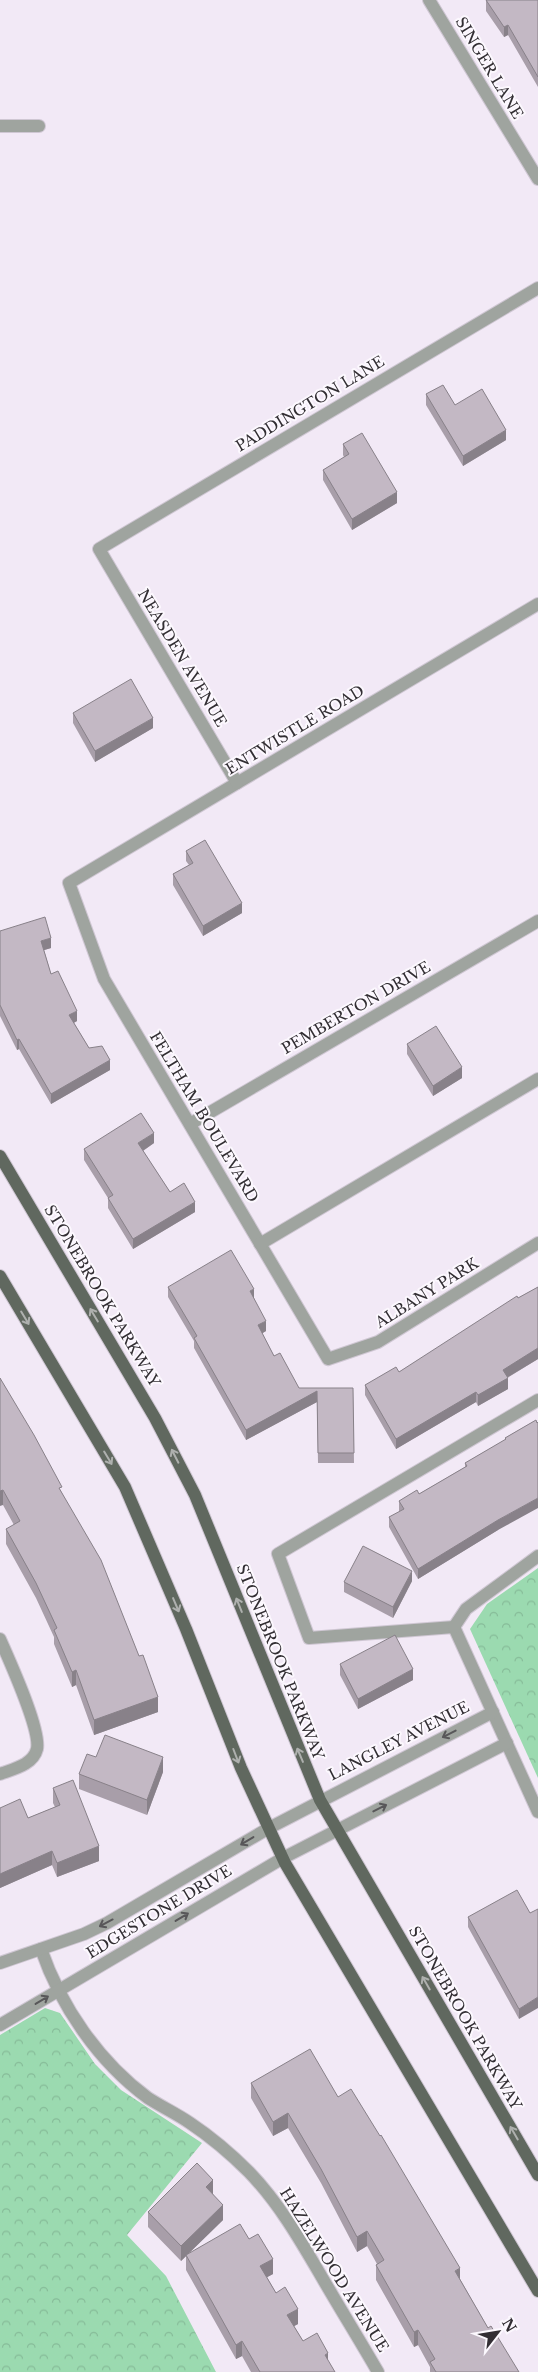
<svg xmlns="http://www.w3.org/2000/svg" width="538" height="2372" font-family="'Libre Baskerville',serif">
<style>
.park{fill:url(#park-crowns)}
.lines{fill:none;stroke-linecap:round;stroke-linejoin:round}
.minor-casing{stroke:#cfc7d3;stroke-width:14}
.major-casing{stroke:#cfc7d3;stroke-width:14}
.minor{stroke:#9fa49f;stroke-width:12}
.major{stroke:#60685f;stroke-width:12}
.wall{fill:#a89ea9}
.shaded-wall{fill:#888189}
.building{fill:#c3b8c4;stroke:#888189}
.oneway{stroke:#aeb0ae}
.oneway2{stroke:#585759}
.labels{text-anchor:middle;stroke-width:4;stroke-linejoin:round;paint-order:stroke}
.street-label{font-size:15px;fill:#322e33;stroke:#fcf8fe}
</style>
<defs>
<pattern id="park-crowns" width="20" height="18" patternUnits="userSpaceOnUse" patternTransform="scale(1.25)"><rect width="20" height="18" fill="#9bdab0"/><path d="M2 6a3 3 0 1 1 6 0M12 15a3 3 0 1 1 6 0" fill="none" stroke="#86bb98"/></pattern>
</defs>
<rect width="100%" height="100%" fill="#f2e9f6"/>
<g class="park">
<path d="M538,1568V1778L470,1629L487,1604Z"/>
<path d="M45,2008L60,2013L95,2064L121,2090L202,2143L127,2235L166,2276L216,2372H0V2035Z"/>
</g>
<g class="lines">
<defs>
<g id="minor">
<path d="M429,0L538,179"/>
<path d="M0,126H39"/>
<path d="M538,604L69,883L104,979L328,1359L378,1342L538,1243"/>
<path d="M237,783L99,549L538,288"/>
<path d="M190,1124L538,921"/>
<path d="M260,1244L538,1079"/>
<path d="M454,1627L309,1638L278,1554L538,1400"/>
<path d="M454,1627L538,1812"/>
<path d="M454,1627L466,1609L538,1556"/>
<path d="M0,1639C9,1660 41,1729 37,1749C33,1765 13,1769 0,1774"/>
<path d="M41,1949C61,2007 99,2062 148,2098C162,2107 177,2114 190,2123C211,2137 231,2154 249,2172C278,2202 299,2238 320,2274C339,2307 359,2339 378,2372"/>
<path d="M0,1963L84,1934L107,1923L269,1828L493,1712"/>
<path d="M0,2025L283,1858L507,1743"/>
</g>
<g id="major">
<path d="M0,1156L155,1418L195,1495L320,1800L538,2175"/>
<path d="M0,1276L125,1487L186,1629L241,1768L285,1863L538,2291"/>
</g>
</defs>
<use href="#minor" class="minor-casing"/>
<use href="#major" class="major-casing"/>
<use href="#minor" class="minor"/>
<use href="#major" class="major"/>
</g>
<g class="wall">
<path d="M486,0H538V87L508,35L504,37L486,11Z"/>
<path d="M426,394L455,405L506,440L463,466L426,405Z"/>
<path d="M343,444L397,503L352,530L323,480V470L344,457L343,455Z"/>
<path d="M73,713L153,728L95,762L73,723Z"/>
<path d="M186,851L242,913L203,936L173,885V874L189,865L186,861Z"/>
<path d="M0,931L51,948L44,950L51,974L77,1021L74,1023L89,1048L110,1070L51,1104L19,1049L17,1050L0,1016Z"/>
<path d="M407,1044L462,1078L433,1096L407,1054Z"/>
<path d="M154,1143L143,1151L170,1192L195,1212L133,1249L108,1208V1198L84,1160V1149Z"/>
<path d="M168,1287L254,1298L266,1331L262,1333L274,1356L299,1388H353L354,1463H318L317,1402L246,1440L194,1348V1341L168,1297Z"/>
<path d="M538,1287V1359L507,1378L508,1389L478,1406L476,1402L396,1449L365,1395V1385L399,1372L518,1298Z"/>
<path d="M0,1378L62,1493L158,1712L94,1735L76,1685L72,1687L54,1644V1637L36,1598L6,1544V1529L14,1525L3,1505Z"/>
<path d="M536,1420L498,1530L418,1579L389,1527V1517L399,1512V1501L419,1494L465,1467V1463L505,1440V1438Z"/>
<path d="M412,1581L393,1618L344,1592V1582Z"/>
<path d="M340,1664L413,1680L358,1709L340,1675Z"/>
<path d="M96,1757L163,1772L147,1815L79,1789V1774Z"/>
<path d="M53,1788L99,1861L57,1877L52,1865L0,1888V1808L28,1818L55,1807L53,1803Z"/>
<path d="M530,1913L519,2019L468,1927V1917Z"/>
<path d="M251,2083L338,2097L460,2279L488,2328L519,2372H430V2367L418,2345L414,2347L376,2280V2265L377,2264L367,2246L357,2252L321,2183L288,2128L273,2136L251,2098Z"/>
<path d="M213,2194L223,2220L187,2255L249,2239L273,2274L267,2277L276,2293L298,2324L294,2326L303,2341L328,2362L335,2372H251L242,2356L236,2359L186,2270V2256L181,2261L148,2227V2212Z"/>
</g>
<g class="shaded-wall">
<path d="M508,25V35L504,37V27Z"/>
<path d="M506,430V440L463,466V456Z"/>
<path d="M397,492V503L352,530V519Z"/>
<path d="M153,718V728L95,762V751Z"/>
<path d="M242,903V913L203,936V926Z"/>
<path d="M51,938V948L41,951V941Z"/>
<path d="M77,1011V1021L69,1025V1015Z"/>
<path d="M19,1039V1049L17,1050V1040Z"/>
<path d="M110,1060V1070L51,1104V1094Z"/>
<path d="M462,1067V1078L433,1096V1086Z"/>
<path d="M154,1133V1143L138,1154V1143Z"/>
<path d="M195,1202V1212L133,1249V1239Z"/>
<path d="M254,1289V1300L250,1291Z"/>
<path d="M266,1321V1331L258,1336V1325Z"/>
<path d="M538,1348V1359L503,1380V1370Z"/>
<path d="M508,1378V1389L478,1406V1395Z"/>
<path d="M317,1391V1402L246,1440V1430Z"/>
<path d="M476,1392V1402L396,1449V1439Z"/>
<path d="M3,1490V1505L0,1506V1491Z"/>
<path d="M538,1498V1508L498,1530L418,1579V1569L498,1520Z"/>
<path d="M412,1571V1581L393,1618V1607Z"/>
<path d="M413,1669V1680L358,1709V1699Z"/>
<path d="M76,1670V1685L72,1687V1672Z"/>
<path d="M158,1697V1712L94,1735V1720Z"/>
<path d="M163,1757V1772L147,1815V1800Z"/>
<path d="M99,1846V1861L57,1877V1863Z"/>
<path d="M52,1851V1865L0,1888V1874Z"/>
<path d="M538,1997V2008L519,2019V2009Z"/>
<path d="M288,2113V2128L273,2136V2122Z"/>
<path d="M213,2180V2195L206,2187Z"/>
<path d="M223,2205V2220L181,2261V2246Z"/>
<path d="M367,2231V2246L357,2252V2237Z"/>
<path d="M273,2259V2274L260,2281V2266Z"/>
<path d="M460,2268V2283L455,2271Z"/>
<path d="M298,2309V2324L287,2330V2315Z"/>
<path d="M418,2330V2345L414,2347V2332Z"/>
<path d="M242,2341V2356L236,2359V2345Z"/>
<path d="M328,2353V2368L325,2355Z"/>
</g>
<g class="building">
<path d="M486,0H538V77L508,25L504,27Z"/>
<path d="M443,385L455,405L482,389L506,430L463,456L426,394Z"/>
<path d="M362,433L397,492L352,519L323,470L349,454L343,444Z"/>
<path d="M131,679L153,718L95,751L73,713Z"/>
<path d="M205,840L242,903L203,926L173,874L193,863L186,851Z"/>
<path d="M45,917L51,938L41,941L51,974L58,971L77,1011L69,1015L89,1048L102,1046L110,1060L51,1094L19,1039L17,1040L0,1005V931Z"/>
<path d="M436,1026L462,1067L433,1086L407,1044Z"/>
<path d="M141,1113L154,1133L138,1143L170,1192L184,1183L195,1202L133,1239L108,1198L113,1195L84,1149Z"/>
<path d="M231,1250L254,1289L250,1291L266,1321L258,1325L274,1356L280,1353L299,1388H353L354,1453H318L317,1391L246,1430L194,1338L197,1336L168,1287Z"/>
<path d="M538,1287V1348L503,1370L508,1378L478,1395L476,1392L396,1439L365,1385L396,1367L399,1372L517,1296L518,1298Z"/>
<path d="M0,1378L34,1435L62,1487L59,1488L101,1560L139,1656L143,1655L158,1697L94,1720L76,1670L72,1672L54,1630L57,1628L36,1583L6,1529L20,1521L3,1490L0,1491Z"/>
<path d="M536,1420L537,1423L538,1422V1498L498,1520L418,1569L389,1517L404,1509L399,1501L417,1490L419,1494L467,1466L465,1463L506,1439L505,1438Z"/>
<path d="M363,1546L412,1571L393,1607L344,1582Z"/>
<path d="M395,1635L413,1669L358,1699L340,1664Z"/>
<path d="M105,1735L163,1757L147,1800L79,1774L87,1754L96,1757Z"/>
<path d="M73,1780L99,1846L57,1863L52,1851L0,1874V1808L20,1799L28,1818L60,1805L53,1788Z"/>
<path d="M517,1890L530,1913L538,1909V1997L519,2009L468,1917Z"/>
<path d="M310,2049L338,2097L351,2089L380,2136L381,2135L460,2268L455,2271L488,2328L491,2326L519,2372H436L430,2362L435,2359L418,2330L414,2332L376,2265L384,2260L367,2231L357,2237L321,2169L288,2113L273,2122L251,2083Z"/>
<path d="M197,2163L213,2180L206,2187L223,2205L181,2246L148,2212Z"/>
<path d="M240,2224L249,2239L258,2234L273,2259L260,2266L276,2293L285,2287L298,2309L287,2315L303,2341L317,2333L328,2353L325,2355L335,2372H260L242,2341L236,2345L186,2255Z"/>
</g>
<defs><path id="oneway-shaft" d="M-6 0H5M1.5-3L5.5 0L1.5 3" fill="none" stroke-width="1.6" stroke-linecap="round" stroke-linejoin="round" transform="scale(1.25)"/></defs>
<g class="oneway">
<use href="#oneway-shaft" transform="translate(94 1315) rotate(-121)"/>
<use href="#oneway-shaft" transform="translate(25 1318) rotate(59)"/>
<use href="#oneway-shaft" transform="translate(175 1456) rotate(-117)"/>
<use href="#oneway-shaft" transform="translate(108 1458) rotate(59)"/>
<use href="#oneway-shaft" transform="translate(176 1605) rotate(67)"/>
<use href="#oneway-shaft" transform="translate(239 1605) rotate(-112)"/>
<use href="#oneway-shaft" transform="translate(300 1755) rotate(-113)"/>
<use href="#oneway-shaft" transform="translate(236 1756) rotate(69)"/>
<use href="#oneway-shaft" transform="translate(426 1983) rotate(-120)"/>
<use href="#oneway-shaft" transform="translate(514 2133) rotate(-120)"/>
</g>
<g class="oneway2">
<use href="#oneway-shaft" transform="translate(449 1734) rotate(153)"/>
<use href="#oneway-shaft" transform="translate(380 1808) rotate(-27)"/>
<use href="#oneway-shaft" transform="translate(247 1841) rotate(149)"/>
<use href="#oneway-shaft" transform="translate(182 1917) rotate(-31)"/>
<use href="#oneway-shaft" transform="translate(106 1923) rotate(152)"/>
<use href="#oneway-shaft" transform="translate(42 2000) rotate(-31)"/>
</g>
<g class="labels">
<g class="street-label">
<text transform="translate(489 68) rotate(59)" y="5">SINGER LANE</text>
<text transform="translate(310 404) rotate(-31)" y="5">PADDINGTON LANE</text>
<text transform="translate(182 658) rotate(59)" y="5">NEASDEN AVENUE</text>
<text transform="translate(295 730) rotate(-31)" y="5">ENTWISTLE ROAD</text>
<text transform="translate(356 1008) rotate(-30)" y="5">PEMBERTON DRIVE</text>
<text transform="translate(204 1117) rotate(59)" y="5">FELTHAM BOULEVARD</text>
<text transform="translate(427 1293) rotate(-32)" y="5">ALBANY PARK</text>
<text transform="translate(102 1296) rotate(59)" y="5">STONEBROOK PARKWAY</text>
<text transform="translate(280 1662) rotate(68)" y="5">STONEBROOK PARKWAY</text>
<text transform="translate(399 1741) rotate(-27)" y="5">LANGLEY AVENUE</text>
<text transform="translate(159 1912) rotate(-31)" y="5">EDGESTONE DRIVE</text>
<text transform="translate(465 2018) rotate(60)" y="5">STONEBROOK PARKWAY</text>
<text transform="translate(334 2270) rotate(58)" y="5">HAZELWOOD AVENUE</text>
</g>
</g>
<g transform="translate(498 2332) rotate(59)" stroke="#fcf8fe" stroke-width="4" paint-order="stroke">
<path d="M0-4L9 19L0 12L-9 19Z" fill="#322e33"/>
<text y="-8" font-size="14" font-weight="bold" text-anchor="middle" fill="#322e33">N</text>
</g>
</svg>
